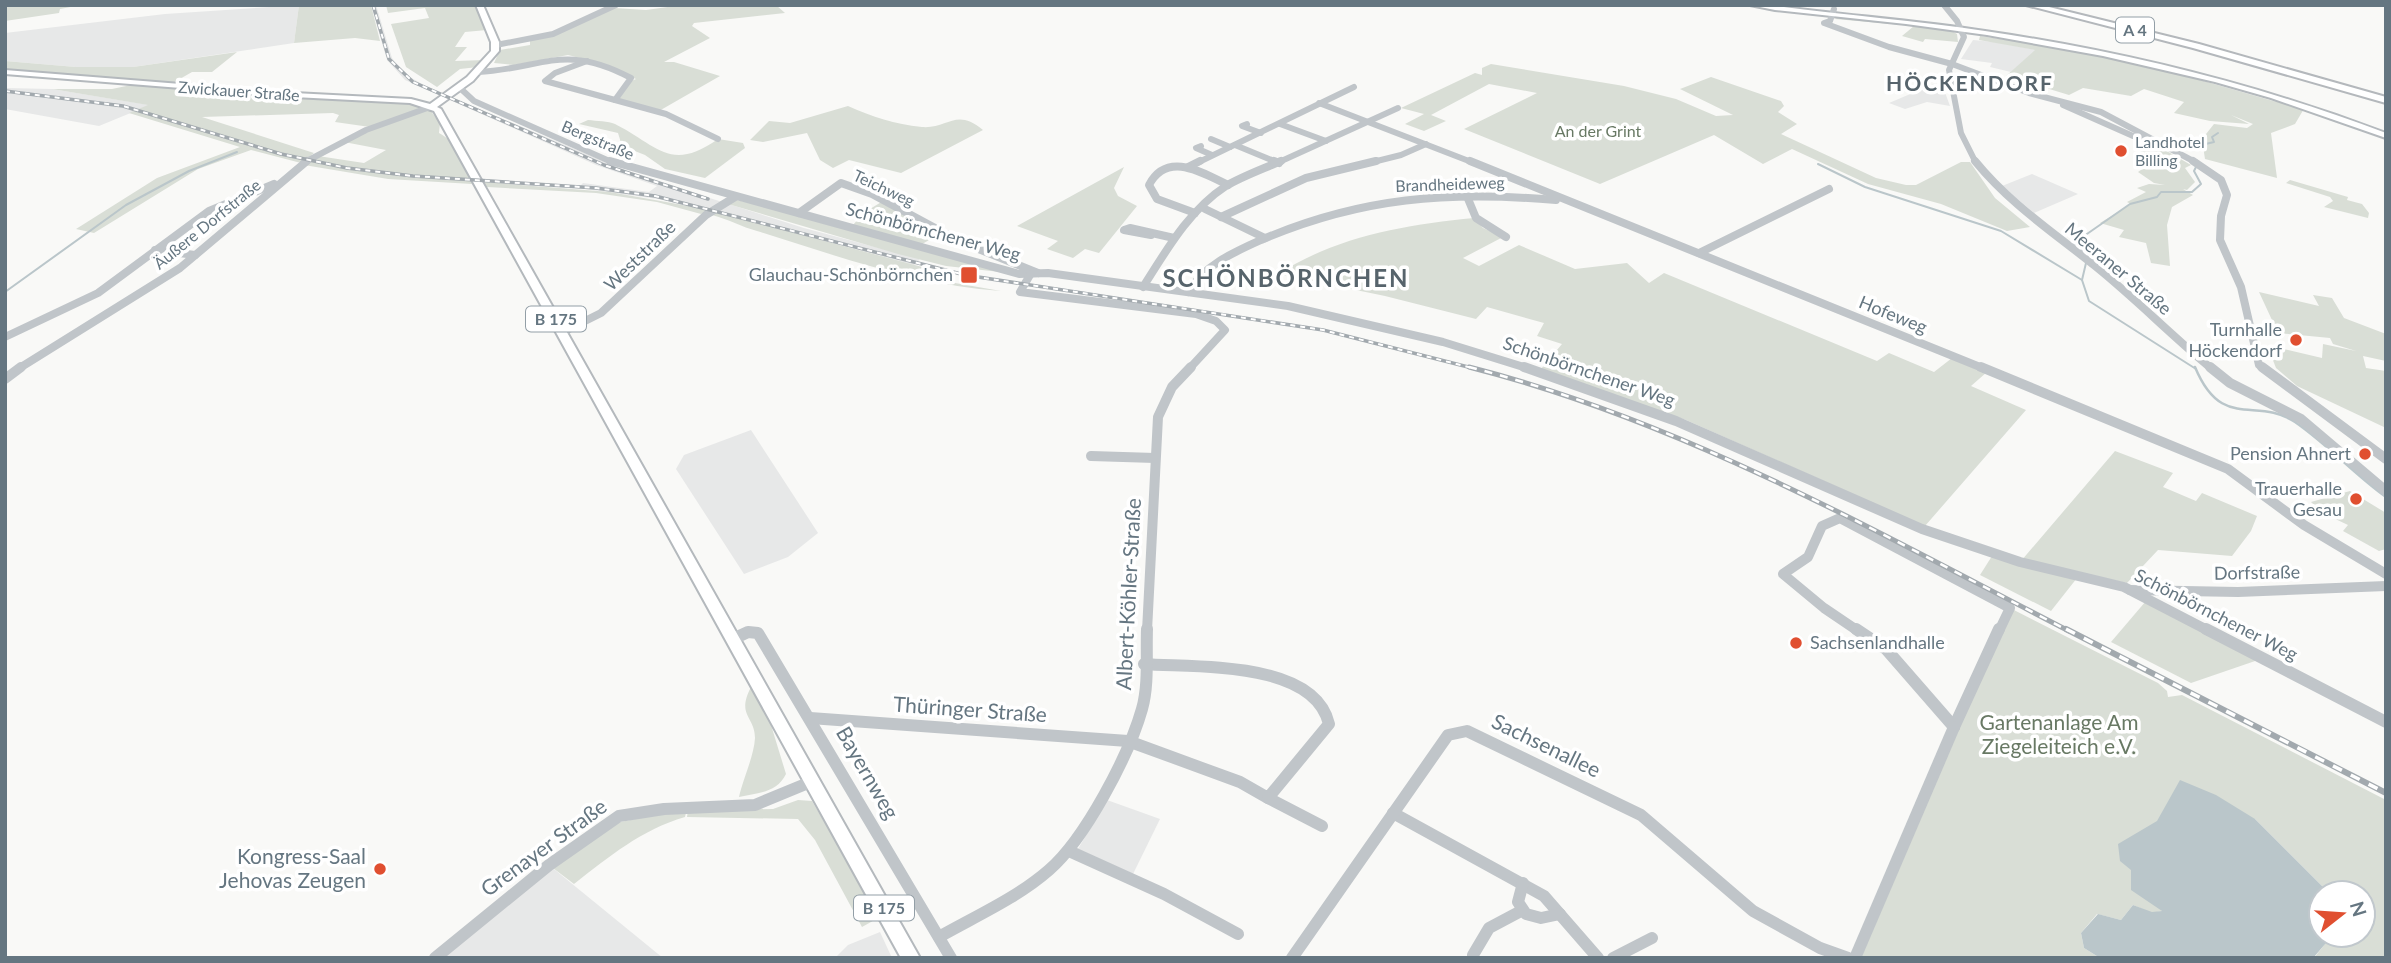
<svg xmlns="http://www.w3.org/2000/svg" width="2391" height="963" font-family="Lato,sans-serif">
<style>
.built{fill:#e7e8e8}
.green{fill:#d9ded6}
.water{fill:#bac6ca}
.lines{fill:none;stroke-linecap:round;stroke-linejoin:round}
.stream-far1{stroke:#bac6ca;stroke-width:2}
.stream{stroke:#bac6ca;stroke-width:2.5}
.major-casing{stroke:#b4b9bd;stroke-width:4}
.highway-casing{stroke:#b4b8bc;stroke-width:4}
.minor-far3{stroke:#c0c5c9;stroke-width:6}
.minor-far2{stroke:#c0c5c9;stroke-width:8}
.minor-far1{stroke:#c0c5c9;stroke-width:10}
.minor{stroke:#c0c5c9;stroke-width:12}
.major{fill:#fff;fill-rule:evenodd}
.highway{fill:#fff;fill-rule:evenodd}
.rail-far2-casing{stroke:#a2a9ae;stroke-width:3.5}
.rail-far1-casing{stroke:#a2a9ae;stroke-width:5}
.rail-casing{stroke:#a2a9ae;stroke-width:6}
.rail-far2{stroke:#fff;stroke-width:2;stroke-dasharray:5;stroke-linecap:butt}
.rail-far1{stroke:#fff;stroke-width:2.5;stroke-dasharray:8;stroke-linecap:butt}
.rail{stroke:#fff;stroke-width:3.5;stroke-dasharray:10;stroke-linecap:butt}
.poi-dot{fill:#e04f30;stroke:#fff;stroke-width:2.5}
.labels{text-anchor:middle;stroke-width:7;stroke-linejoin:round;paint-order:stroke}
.shield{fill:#fff;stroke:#939fa7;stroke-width:2}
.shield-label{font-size:16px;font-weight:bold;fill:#657681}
.far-street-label{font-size:16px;fill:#657681;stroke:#fff}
.far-park-label{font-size:16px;fill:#687964;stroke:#fff}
.far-poi-label{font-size:16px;fill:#657681;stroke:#fff;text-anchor:start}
.street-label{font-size:18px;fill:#657681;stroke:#fff}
.poi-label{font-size:18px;fill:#657681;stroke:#fff;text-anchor:end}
.far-district-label{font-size:21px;font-weight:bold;letter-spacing:2px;fill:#57646c;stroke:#fff}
.near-street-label{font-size:21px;fill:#657681;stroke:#fff}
.near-park-label{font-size:21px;fill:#687964;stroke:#fff}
.near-poi-label{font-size:21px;fill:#657681;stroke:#fff;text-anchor:end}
.district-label{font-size:24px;font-weight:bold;letter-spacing:2px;fill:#57646c;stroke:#fff}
</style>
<rect width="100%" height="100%" fill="#f9f9f7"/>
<g class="built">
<path d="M299,5L294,43L133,67H76L5,61V33L165,14Z"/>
<path d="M371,5H376L392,58L403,73L427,87L634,174L804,228L920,259L914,265L711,210L658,199L578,188L583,183L649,192L657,186L596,165L405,80L387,60Z"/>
<path d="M1973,40L1994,42L2036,50L2011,72L1990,67L1992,63L1961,59Z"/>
<path d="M1934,84L1943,87L1950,106L1927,102L1905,109L1889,103Z"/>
<path d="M5,88L52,89L150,105L99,126L5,109Z"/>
<path d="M2032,174L2078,194L2034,213L2002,186Z"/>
<path d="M751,430L818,533L788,557L744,574L676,469L684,455Z"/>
<path d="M1107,800L1160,819L1133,874L1078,849Z"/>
<path d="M549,865L663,958H435Z"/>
<path d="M880,932L892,958H835L848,945Z"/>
</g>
<g class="green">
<path d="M5,5H81L60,9L59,13L5,21Z"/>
<path d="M299,5H371L380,41L355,38L294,43Z"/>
<path d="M386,5H475L487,30L465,32L455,47H467L455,61L485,60L478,67L460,69L437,87L406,67L391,24L429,18L425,8L388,13Z"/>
<path d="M682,5H776L785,13L694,23L692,26L710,38L664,62H674L720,76L659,111L619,99L629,82L636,79L588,60L568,55L514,65L494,63L500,50L530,45V41L614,8L646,10Z"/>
<path d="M1839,17L1950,30L1957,34L1958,42L1925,39L1923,42L1902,36L1914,26L1835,19Z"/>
<path d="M1980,36L2041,45L2044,43L2138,62L2273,101L2305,107L2295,124L2271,133L2277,178L2205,159L2203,146L2198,144L2214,124L2247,128L2253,124L2231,115L2249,124L2210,121L2174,113L2184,102L2144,89L2131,96L2083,88L2069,95L2006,76L2035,50L1979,40Z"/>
<path d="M237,52L212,72H192L171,84L5,70V61L76,67H133Z"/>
<path d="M1491,64L1624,86L1676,99L1716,116L1733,115L1680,89L1711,77L1781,101L1784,106L1778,112L1797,124L1781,134L1876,178L1906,185H1916L1961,162H1970L1995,198L2030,227L2007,231L1941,204L1868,184L1792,149L1763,164L1714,135L1600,184L1464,129L1537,93L1489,84L1431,115L1446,121L1424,131L1405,124L1424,114L1401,108L1475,73L1482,75V68Z"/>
<path d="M131,85L415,104L430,110L440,123L439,133C458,143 467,164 472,184L388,179L304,165L318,156L364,163L386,150L344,142L370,127L335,122L339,115L333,113L202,117L314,153L301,163L251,150L198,169L94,233L76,229L157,178L240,147L129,113L148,105L52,89H112Z"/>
<path d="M848,106C873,117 894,124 922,127C948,129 956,107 983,130L901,173L849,160L833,168L820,160L807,133L763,142L750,140L769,121L790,123Z"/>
<path d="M588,120C597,121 608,121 615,124C657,145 670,173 718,139L743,143L745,148L705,178L665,169L645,155L622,146L618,133L579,124Z"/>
<path d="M2137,138L2146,139L2191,165L2185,168L2195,182L2187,190L2183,189L2193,195L2172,207L2167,225L2170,266L2151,263L2146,243L2119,237L2124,230L2100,223L2131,204L2127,202L2146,192L2137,188L2149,184L2165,185L2154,183L2138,172L2154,161L2133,146Z"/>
<path d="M1124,167L1114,188L1118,196L1137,206L1099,253L1085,249L1073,258L1047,249L1058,241L1017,226Z"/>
<path d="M2290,180L2348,197L2347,200L2362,204L2369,213L2368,218L2324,207L2333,201L2330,197L2286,183Z"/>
<path d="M484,182L610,192L711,210L701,214L657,202L596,193L487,187Z"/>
<path d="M737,200L851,227L865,212L883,201L943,232L917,247L1009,273L946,266L898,254L728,204Z"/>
<path d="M716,212L941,272L938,275L955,283L1001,291C917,285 837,256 757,231C742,227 728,219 712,215Z"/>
<path d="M1474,218L1483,228L1503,237L1463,258L1479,266L1519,245L1575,269L1627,263L1649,283L1664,273L1877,361L1889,353L1934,372L1952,358L1987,372L1971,386L2026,410L1925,526L1686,420L1541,369L1562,344L1537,336L1544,323L1487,307L1476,319L1385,296L1278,274C1338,236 1404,225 1474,218Z"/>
<path d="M2259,292L2319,306L2313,295L2332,298L2344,318L2386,334V361L2363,356L2366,368L2386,371V428L2297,386L2276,368L2267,345L2322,358L2323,344L2356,351L2333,344L2330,338L2278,333Z"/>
<path d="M2115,451L2173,473L2163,487L2196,501L2202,493L2257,516L2251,531L2232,556L2158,550L2127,583L2021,561Z"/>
<path d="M2350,491L2386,513V549L2379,551L2343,531L2348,525L2310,507L2315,506L2311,502Z"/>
<path d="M1992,556L2077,578L2051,611L1980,575Z"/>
<path d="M2146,601L2258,660L2191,683L2111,642Z"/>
<path d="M2010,608L2158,683L2167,691L2168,697L2182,695L2386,800V958H2314L2332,935H2363V893H2329L2255,819L2131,870L2162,911L2152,913L2133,905L2121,920L2097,914L2081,933L2084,948L2100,958H1859Z"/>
<path d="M751,687L771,725L786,774C777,793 757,793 739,797C743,779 754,756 755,738C755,716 736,716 751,687Z"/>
<path d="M798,800L812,801L880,917L862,927L815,840L798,819L687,817L688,810L773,809Z"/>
<path d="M687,808L685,817C641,830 610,856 574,884L549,865L602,826Z"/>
</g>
<path class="water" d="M2180,780L2216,795L2255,819L2329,893H2321V935L2332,936L2314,957L2100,958L2084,948L2081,933L2098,914L2121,920L2133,905L2152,912L2162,911L2131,890V870L2120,861L2118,844L2157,821Z"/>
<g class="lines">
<g class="stream-far1">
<path d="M2197,146L2214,142L2212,137L2218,133"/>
<path d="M1818,164L1865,187L2001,231L2082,280L2089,301L2196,369"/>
<path d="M2095,260L2074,243L2130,204L2157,197L2161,192H2192L2201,184L2194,171L2197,165"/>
<path d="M2082,280L2086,263"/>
<path d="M5,292L126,205L189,171L237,152"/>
</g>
<path class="stream" d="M2195,367C2222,432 2256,396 2295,422C2327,444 2354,474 2386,497"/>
<defs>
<g id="major">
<path d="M476,5H483L499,42V51L473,81L437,107L441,109L920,958H901L434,111L410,103L294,97L5,74V70L294,93L411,99L430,104L467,77L491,51V42Z"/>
<path d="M1750,5H1769C1841,15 1913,20 1985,31C2123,51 2256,84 2386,133V138L2271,98L2215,82L2103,56L1987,35L1906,24L1775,10Z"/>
</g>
<path id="highway" d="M2026,5H2041L2199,44L2386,97V103L2193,48Z"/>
</defs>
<use href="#major" class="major-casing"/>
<use href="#highway" class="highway-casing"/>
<g class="minor-far3">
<path d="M1944,5L1957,21L1964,37L1949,70L1961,133L1976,163"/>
<path d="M1834,9L1830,21L1824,23L1889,47L1952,64L2029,93L2101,112L2197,163"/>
<path d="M496,45L553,34L616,5"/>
<path d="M587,61L555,73L545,81L615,100"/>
<path d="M478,72C543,69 563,42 631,78L615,100L666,114L718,139"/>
<path d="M460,88L474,101L614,163"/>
<path d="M1319,103L1474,163"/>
<path d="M2063,105L2133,136L2146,138"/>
<path d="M1247,124L1242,126L1261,133"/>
<path d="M1280,124L1326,141"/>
<path d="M1211,139L1230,147"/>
<path d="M1235,145L1279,163"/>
<path d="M1201,146L1196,148L1212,155"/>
<path d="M303,163L366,130L433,106"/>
<path d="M1197,163L1354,87"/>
<path d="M1277,163L1398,108"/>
<path d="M1369,163L1401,155L1426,144"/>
</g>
<g class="minor-far2">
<path d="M610,161L1019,274L1048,273L1288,306L1443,342L1530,369"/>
<path d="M1274,161L1279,163"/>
<path d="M1470,161L1985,369"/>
<path d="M1975,161C2010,204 2053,232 2095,266C2136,299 2172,336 2212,369"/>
<path d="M2193,161L2221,180L2227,195L2221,216L2220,240L2241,287L2259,365L2264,369"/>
<path d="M1188,167L1200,161"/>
<path d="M1466,194L1476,218L1506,237"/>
<path d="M1205,209L1265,238"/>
<path d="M799,213L841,183L872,194L961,242L1038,273"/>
<path d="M1195,213L1157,199L1149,185C1167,151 1201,172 1228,185"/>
<path d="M1221,217L1306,178L1376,161"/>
<path d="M1151,235L1124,230L1130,228L1174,238"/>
<path d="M155,250L195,255"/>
<path d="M1699,253L1829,189"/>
<path d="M1030,275L1020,292L1196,314L1216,321L1225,330L1189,369"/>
<path d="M1143,287C1166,251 1189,210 1226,186C1243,176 1263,169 1281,161"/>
<path d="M1188,292C1205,265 1232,253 1261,240C1361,197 1449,191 1556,200"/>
<path d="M563,332L601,313L706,215L735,197"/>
<path d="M5,337L98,293L209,211L274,184"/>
<path d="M18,369L180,268L307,161"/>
</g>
<g class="minor-far1">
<path d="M1524,367L1676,421L1922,529L2020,562L2124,587L2209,631"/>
<path d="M1981,367L2228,469L2304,525L2386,574"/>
<path d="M2210,367L2230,383L2301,419L2386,491"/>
<path d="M2262,367L2386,459"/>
<path d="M5,379L21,367"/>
<path d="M1091,456L1155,458"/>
<path d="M2130,590L2238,592L2386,586"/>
<path d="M1147,631L1158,417L1172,387L1191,367"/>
<path d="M1858,631L1824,608L1783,574L1808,557L1822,526L1840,518L2010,608L1999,631"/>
</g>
<g class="minor">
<path d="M1856,629L1886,649L1954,727"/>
<path d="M2206,629L2386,722"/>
<path d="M735,638L748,632L758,633L951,958"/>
<path d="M810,718L1128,741L1240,782L1268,798L1329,724C1314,660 1196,668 1144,664"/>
<path d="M1954,727L1999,629"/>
<path d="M1268,798L1322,826"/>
<path d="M1393,813L1544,896L1598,958"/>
<path d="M1069,851L1164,894L1238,934"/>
<path d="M1523,883L1518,902L1526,914L1541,918L1560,914"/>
<path d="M939,937C976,916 1017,898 1049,870C1085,839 1129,755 1142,709C1149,685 1146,654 1147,629"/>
<path d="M1473,955L1489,928L1521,911"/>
<path d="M435,958L549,865L619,816L664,809L755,805L813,781"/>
<path d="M1292,958L1448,735L1467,731L1641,815L1753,911L1820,948L1848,958"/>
<path d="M1613,958L1652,938"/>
<path d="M1855,958L1954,727"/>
</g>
<use href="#major" class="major"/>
<use href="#highway" class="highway"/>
<defs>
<g id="rail-far2">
<path d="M373,5L389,59L413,82L604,165L708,199"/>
<path d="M5,91L123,106L281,154L347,168L413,176L596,188L655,196L965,275L1323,330L1476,369"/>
</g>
<path id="rail-far1" d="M1469,367C1682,421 1875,531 2069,631"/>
<path id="rail" d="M2066,629L2386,793"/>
</defs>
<use href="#rail-far2" class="rail-far2-casing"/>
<use href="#rail-far1" class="rail-far1-casing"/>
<use href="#rail" class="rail-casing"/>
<use href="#rail-far2" class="rail-far2"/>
<use href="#rail-far1" class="rail-far1"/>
<use href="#rail" class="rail"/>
</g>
<g class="poi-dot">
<circle cx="2121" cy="151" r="7"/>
<rect x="960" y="266" width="18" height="18" rx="3.5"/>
<circle cx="2296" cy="340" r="7"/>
<circle cx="2365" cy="454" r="7"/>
<circle cx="2356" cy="499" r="7"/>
<circle cx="1796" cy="643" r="7"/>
<circle cx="380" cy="869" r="7"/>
</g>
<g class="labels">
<g class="shield">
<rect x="2116" y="17.5" width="38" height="25" rx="5"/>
<rect x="526" y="306.5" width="60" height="25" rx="5"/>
<rect x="854" y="895.5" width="60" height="25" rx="5"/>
</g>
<g class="shield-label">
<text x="2135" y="36">A 4</text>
<text x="556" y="325">B 175</text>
<text x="884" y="914">B 175</text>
</g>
<g class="far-street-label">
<text transform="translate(239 91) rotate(4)" y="6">Zwickauer Straße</text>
<text transform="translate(598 140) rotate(23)" y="6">Bergstraße</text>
<text transform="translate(1450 184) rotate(-2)" y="6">Brandheideweg</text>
<text transform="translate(884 188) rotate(25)" y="6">Teichweg</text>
<text transform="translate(207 224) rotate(-39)" y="6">Äußere Dorfstraße</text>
</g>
<g class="far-park-label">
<text x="1598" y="137">An der Grint</text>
</g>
<g class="far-poi-label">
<text x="2135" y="148">Landhotel<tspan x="2135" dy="18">Billing</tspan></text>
</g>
<g class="street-label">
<text transform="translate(933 232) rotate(15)" y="6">Schönbörnchener Weg</text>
<text transform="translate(640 256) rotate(-44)" y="6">Weststraße</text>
<text transform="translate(2118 269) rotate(40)" y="6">Meeraner Straße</text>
<text transform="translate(1893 315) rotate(22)" y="6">Hofeweg</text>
<text transform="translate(1589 372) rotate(19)" y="6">Schönbörnchener Weg</text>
<text transform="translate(2257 573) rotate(-1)" y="6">Dorfstraße</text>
<text transform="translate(2216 615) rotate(27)" y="6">Schönbörnchener Weg</text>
</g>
<g class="poi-label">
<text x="953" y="281">Glauchau-Schönbörnchen</text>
<text x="2282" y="336">Turnhalle<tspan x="2282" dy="21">Höckendorf</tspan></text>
<text x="2351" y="460">Pension Ahnert</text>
<text x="2342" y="495">Trauerhalle<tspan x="2342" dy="21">Gesau</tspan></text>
<text x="1810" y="649" text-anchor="start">Sachsenlandhalle</text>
</g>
<g class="far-district-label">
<text x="1970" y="91">HÖCKENDORF</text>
</g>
<g class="near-street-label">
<text transform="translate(1129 594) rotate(-87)" y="7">Albert-Köhler-Straße</text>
<text transform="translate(970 710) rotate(4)" y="7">Thüringer Straße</text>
<text transform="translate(1546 746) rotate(26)" y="7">Sachsenallee</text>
<text transform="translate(867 773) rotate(60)" y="7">Bayernweg</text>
<text transform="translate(544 848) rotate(-36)" y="7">Grenayer Straße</text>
</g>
<g class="near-park-label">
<text x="2059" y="730">Gartenanlage Am<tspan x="2059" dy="24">Ziegeleiteich e.V.</tspan></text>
</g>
<g class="near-poi-label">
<text x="366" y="864">Kongress-Saal<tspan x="366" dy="24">Jehovas Zeugen</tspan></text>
</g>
<g class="district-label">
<text x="1286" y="287">SCHÖNBÖRNCHEN</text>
</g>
</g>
<rect width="2391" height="963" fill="none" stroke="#657681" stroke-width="14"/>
<g transform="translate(2342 914) rotate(73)"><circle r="33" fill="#ffffff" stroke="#c1c8cd" stroke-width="2"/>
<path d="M0-5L12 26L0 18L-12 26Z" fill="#e04f30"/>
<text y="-10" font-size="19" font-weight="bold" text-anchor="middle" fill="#657681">N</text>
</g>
</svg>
